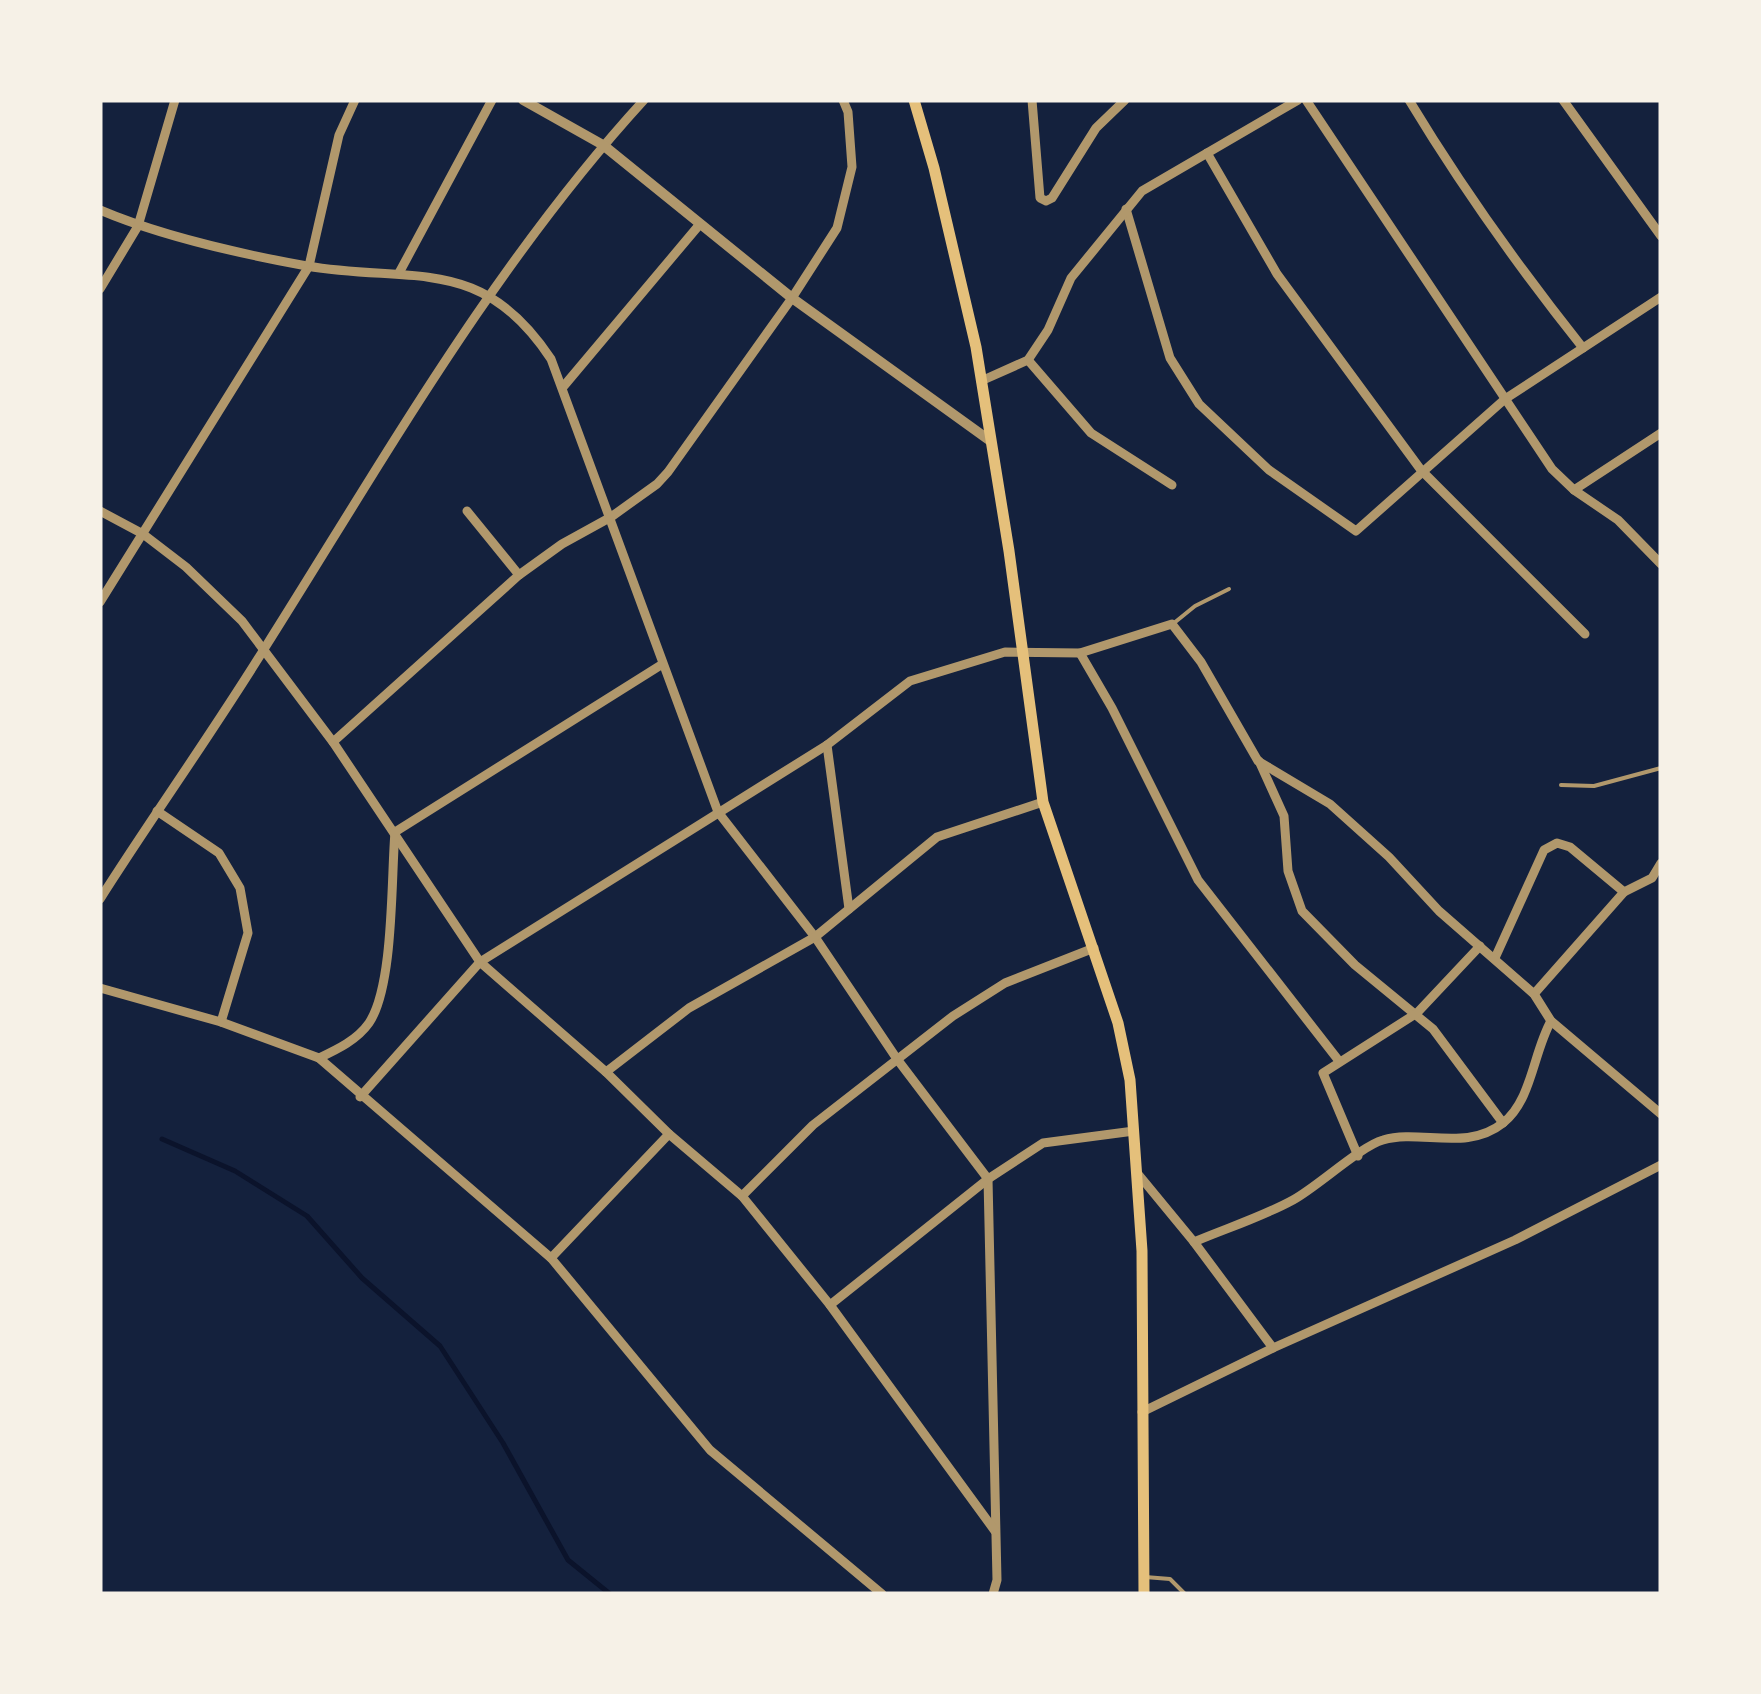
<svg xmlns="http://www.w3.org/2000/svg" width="1761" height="1694" font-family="Literata,serif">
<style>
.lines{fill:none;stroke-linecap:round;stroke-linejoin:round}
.stream{stroke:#0b132b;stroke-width:5}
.service{stroke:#b1986c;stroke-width:4}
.minor{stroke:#b1986c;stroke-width:9}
.tertiary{stroke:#b1986c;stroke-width:10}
.secondary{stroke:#e5c07b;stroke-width:11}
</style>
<rect width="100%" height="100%" fill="#14213d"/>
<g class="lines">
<path class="stream" d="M162,1139L235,1171L307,1216L362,1278L440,1346L503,1443L568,1560L610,1594"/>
<g class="service">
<path d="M1174,623L1195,606L1229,589"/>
<path d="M1561,785L1594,786L1661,768"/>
<path d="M1145,1577L1170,1579L1185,1594"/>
</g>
<g class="minor">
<path d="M1032,100L1040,198L1046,201L1052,198L1096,128L1125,100"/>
<path d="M1306,100L1552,469L1574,490L1618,520L1661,564"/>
<path d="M1409,100C1461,186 1520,269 1583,348"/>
<path d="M1563,100L1661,236"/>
<path d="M1207,153L1277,274L1421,470L1585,634"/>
<path d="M1126,209L1170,358L1199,404L1269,470L1356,531L1505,399L1661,297"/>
<path d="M100,210C161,236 241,254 307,266C412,284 481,253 551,359L718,812L815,937L897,1059L988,1179L997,1580L993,1594"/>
<path d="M399,273L492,100"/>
<path d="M100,289L138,226L175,100"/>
<path d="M1028,360L1091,433L1172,485"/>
<path d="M981,381L1028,360L1048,330L1071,278L1142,191L1298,100"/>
<path d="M563,387L700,224"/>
<path d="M1574,490L1661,433"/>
<path d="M100,511L143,534L186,567L242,621L333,742L480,962L606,1072L669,1134L742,1196L830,1305L995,1531"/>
<path d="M467,511L519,575"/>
<path d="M100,602L309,266L339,135L355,100"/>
<path d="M1080,653L1112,708L1198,880L1339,1061"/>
<path d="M333,742L519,575L562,544L611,517L657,484L668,472L792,298L837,228L852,167L848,112L843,100"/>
<path d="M827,745L849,909"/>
<path d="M1259,761L1284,816L1288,871L1302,911L1355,965L1433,1029L1503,1123"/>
<path d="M157,811L219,853L240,888L248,933L221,1022"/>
<path d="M100,899C154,814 213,732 266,646C384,459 494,264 644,100"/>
<path d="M1495,958L1544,850L1557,843L1570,847L1624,892"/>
<path d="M100,988L221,1022L319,1058L551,1258L710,1450L882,1594"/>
<path d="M1534,994L1624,892L1652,878L1661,863"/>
<path d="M319,1058C338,1049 357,1040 369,1023C394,986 391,879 395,832L661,665"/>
<path d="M606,1072L689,1008L815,937L937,837L1043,802"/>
<path d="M360,1097L480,962L827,745L910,681L1005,652L1080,653L1172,624L1201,662L1258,761L1330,804L1389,857L1439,911L1534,994L1551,1021L1661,1114"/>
<path d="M1358,1156L1323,1073L1417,1013L1480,946"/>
<path d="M1138,1174L1194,1242L1273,1348"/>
<path d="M742,1196L813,1125L953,1016L1005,983L1094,948"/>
<path d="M1194,1242C1227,1228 1262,1217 1293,1200C1317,1187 1361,1146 1383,1140C1420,1129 1467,1152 1503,1123C1532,1100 1533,1053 1551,1021"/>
<path d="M551,1258L669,1134"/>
<path d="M830,1305L988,1179L1043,1143L1134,1131"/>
<path d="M1142,1412L1273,1348L1515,1240L1661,1165"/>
</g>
<path class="tertiary" d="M523,100L603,145L792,298L989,440"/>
<path class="secondary" d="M914,100L934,168L976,347L1009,551L1043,802L1118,1023L1130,1080L1142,1251L1144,1594"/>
</g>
<rect width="1761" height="1694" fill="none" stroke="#f6f1e7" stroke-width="205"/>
</svg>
